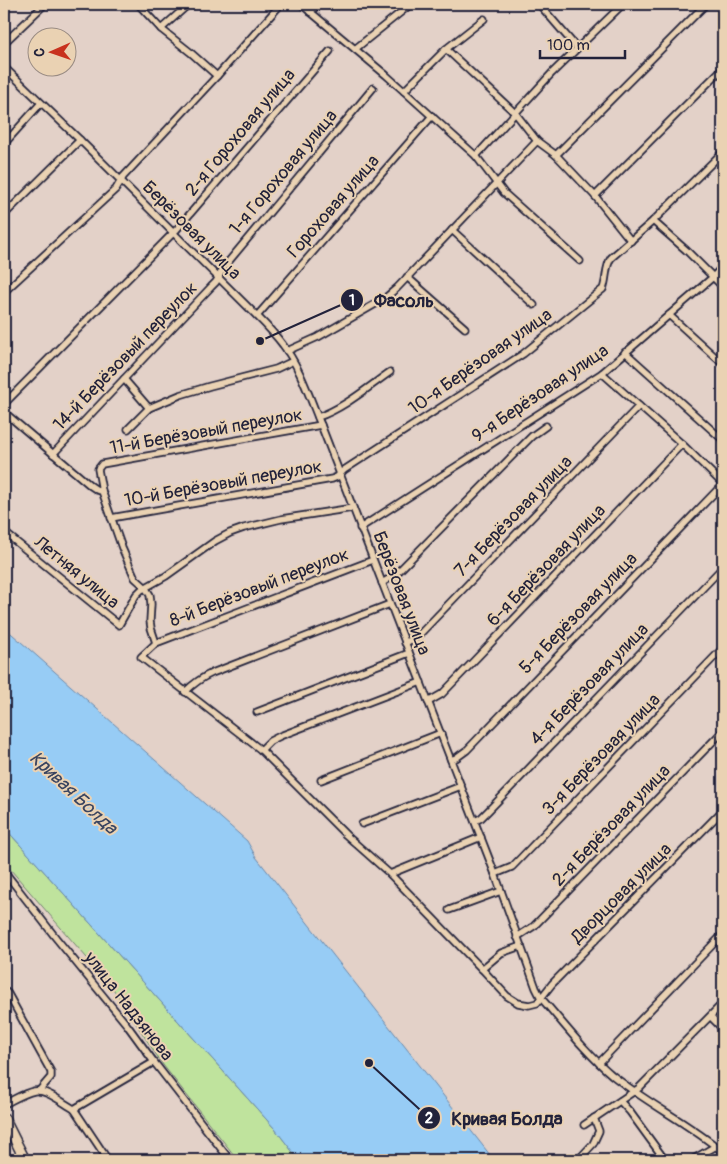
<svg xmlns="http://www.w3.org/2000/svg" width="727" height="1164" font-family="Pangolin,sans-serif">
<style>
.green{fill:#bfe39d;stroke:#70826c}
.water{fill:#97ccf5;stroke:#6888ab}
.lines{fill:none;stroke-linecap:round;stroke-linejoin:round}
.minor-casing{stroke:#22223b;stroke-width:9}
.primary-casing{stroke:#22223b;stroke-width:12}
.minor{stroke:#ead2b3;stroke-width:5.5}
.primary{stroke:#ead2b3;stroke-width:9}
.labels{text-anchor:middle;stroke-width:4;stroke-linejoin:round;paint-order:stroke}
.street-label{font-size:18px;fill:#22223b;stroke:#ead2b3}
.water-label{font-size:19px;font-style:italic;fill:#394460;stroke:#ead2b3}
.leader{fill:none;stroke:#22223b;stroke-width:2}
.callout-dot{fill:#22223b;stroke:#ead2b3;stroke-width:2}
.mark-label{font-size:15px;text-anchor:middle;font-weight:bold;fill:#fff}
.callout-label{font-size:19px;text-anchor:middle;font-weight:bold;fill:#22223b;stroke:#ead2b3;stroke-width:4;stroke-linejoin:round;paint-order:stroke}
</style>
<rect width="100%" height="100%" fill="#e3d1c8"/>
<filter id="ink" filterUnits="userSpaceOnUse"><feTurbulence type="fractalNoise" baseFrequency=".02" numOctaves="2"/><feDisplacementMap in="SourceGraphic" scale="10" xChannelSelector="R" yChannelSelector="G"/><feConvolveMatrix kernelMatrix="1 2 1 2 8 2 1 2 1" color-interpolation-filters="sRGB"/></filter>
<g filter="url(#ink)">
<path class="green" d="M4,827L275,1129L299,1160H238L163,1065L112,987L4,862Z"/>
<path class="water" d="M4,627L247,841L256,857L494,1160H299L275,1129L4,827Z"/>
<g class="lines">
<defs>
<g id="minor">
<path d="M138,4L161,29L190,52L217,76"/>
<path d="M301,4L386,75L476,156L504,193L580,261"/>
<path d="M539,4L577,48"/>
<path d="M310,12L319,4"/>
<path d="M161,29L189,4"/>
<path d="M4,43L45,4"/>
<path d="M355,49L411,4"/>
<path d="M446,49L516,114L537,141L556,155L595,196L631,241"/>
<path d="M4,67L80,140L257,316C266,325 275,334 283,345C299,365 311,401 321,425L495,874L536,988L541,998C564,1024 585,1052 612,1075C647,1103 688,1123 723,1152"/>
<path d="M404,91L446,49L484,19"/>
<path d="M4,144L41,103"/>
<path d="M556,155L706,4"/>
<path d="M476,156L552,73L623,4"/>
<path d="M595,196L723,68"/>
<path d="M4,215L80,140"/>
<path d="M653,221L686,250L723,287"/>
<path d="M452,230L534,305"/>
<path d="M407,277L465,328"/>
<path d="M4,292L116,189L123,177L217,76L281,4"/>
<path d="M669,315L723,364"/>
<path d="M257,316L432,116"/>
<path d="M287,351L318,337L384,299L397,288L537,141"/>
<path d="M625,352L723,440"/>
<path d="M602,373L682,444L723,484"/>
<path d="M124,379L149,408"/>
<path d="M4,404L177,229L330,51"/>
<path d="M4,412L91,486L97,490L102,491"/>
<path d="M318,417C344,408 367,388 390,372"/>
<path d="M321,425L102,464L98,469L102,491L122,548L135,578L145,587L150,595L151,604L150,621L151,628L156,643L141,657L261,750L346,835L390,874L482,969L507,996L518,1003L529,1005L537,1003L552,984L723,810"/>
<path d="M128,429L149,408L180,395L210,386L276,369L293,361"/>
<path d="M53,454L211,287L216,282L224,267L373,88"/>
<path d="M111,518L332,479L337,477L344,470L523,354L603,289C607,279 605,267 611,258L653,221L723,152"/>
<path d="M360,528L602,373L713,277L723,266"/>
<path d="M4,532L119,625L136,595L141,590L166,576L215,541L230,533L244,528L281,519L353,508"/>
<path d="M382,583L395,575L521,447L532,436L546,426"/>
<path d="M156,643L373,560"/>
<path d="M405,643L418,636L639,406"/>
<path d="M185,692C193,684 201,678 212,673L390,604"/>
<path d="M428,702L442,694L682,444"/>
<path d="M257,712L409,653"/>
<path d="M261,750L270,741L280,736L421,682"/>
<path d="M451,760L456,758L467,750L723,484"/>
<path d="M321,780L441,733"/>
<path d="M475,821L481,818L488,811L723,567"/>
<path d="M362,824L461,786"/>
<path d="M4,871L56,938L127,1025L154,1062L230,1160"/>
<path d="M390,874L481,837"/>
<path d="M495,874L512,867L723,648"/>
<path d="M449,910L501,891"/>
<path d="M517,937L534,926L723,731"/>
<path d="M482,969L501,953L521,946"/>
<path d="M4,990L8,994L51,1072V1077L39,1091"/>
<path d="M711,1017L723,1029"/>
<path d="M599,1063L723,934"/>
<path d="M620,1101L630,1112L665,1160"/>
<path d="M4,1104C13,1100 24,1093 34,1091C46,1089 63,1103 74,1109L154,1062"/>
<path d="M74,1109L108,1160"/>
<path d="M584,1125L639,1088L723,1003"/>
<path d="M578,1160L593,1144L599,1131L594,1118"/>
<path d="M692,1160L716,1146"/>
</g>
<path id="primary" d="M4,1118L25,1160"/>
</defs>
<use href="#minor" class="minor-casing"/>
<use href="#primary" class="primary-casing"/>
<use href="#minor" class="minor"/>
<use href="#primary" class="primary"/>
</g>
</g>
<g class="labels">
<g class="street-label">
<text transform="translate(240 132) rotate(-50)" y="6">2-я Гороховая улица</text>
<text transform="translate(283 172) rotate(-50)" y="6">1-я Гороховая улица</text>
<text transform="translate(333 206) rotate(-49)" y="6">Гороховая улица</text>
<text transform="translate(192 230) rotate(45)" y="6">Берёзовая улица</text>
<text transform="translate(125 356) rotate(-46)" y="6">14-й Берёзовый переулок</text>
<text transform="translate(480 361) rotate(-35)" y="6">10-я Берёзовая улица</text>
<text transform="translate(540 393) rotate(-34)" y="6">9-я Берёзовая улица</text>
<text transform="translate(206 431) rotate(-10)" y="6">11-й Берёзовый переулок</text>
<text transform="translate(223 483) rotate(-10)" y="6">10-й Берёзовый переулок</text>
<text transform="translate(513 516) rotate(-46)" y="6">7-я Берёзовая улица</text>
<text transform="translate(546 565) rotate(-46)" y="6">6-я Берёзовая улица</text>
<text transform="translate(77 572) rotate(39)" y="6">Летняя улица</text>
<text transform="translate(259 587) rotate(-21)" y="6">8-й Берёзовый переулок</text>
<text transform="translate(402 593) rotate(69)" y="6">Берёзовая улица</text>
<text transform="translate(578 613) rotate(-46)" y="6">5-я Берёзовая улица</text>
<text transform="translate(589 684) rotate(-46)" y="6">4-я Берёзовая улица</text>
<text transform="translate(601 754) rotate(-46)" y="6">3-я Берёзовая улица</text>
<text transform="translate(611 825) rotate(-46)" y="6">2-я Берёзовая улица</text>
<text transform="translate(621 893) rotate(-45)" y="6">Дворцовая улица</text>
<text transform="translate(129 1006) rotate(52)" y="6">улица Надзянова</text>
</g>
<g class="water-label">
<text transform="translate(74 792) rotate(43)" y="7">Кривая Болда</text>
</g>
</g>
<path class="leader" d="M260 341L352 300M369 1063L429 1118"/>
<g class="callout-dot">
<circle cx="260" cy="341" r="5"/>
<circle cx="369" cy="1063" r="5"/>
<circle cx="352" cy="300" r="12"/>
<circle cx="429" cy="1118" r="12"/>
</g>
<g class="mark-label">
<text x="352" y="305">1</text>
<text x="429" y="1123">2</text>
</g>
<g class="callout-label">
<text x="404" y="307">Фасоль</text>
<text x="507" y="1125">Кривая Болда</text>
</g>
<rect width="727" height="1164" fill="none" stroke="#ead2b3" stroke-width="20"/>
<rect x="10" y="10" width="707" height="1144" fill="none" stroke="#22223b" stroke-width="2" filter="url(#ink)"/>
<g transform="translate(52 52) rotate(268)"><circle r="24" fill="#ead2b3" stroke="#9a8c83"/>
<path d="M0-4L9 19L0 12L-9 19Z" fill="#c8321e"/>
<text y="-8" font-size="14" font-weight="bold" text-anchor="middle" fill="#22223b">С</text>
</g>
<path d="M540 50v8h85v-8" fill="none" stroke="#22223b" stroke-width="2.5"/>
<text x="547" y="50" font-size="15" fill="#22223b" stroke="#ead2b3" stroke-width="4" paint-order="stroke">100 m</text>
</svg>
